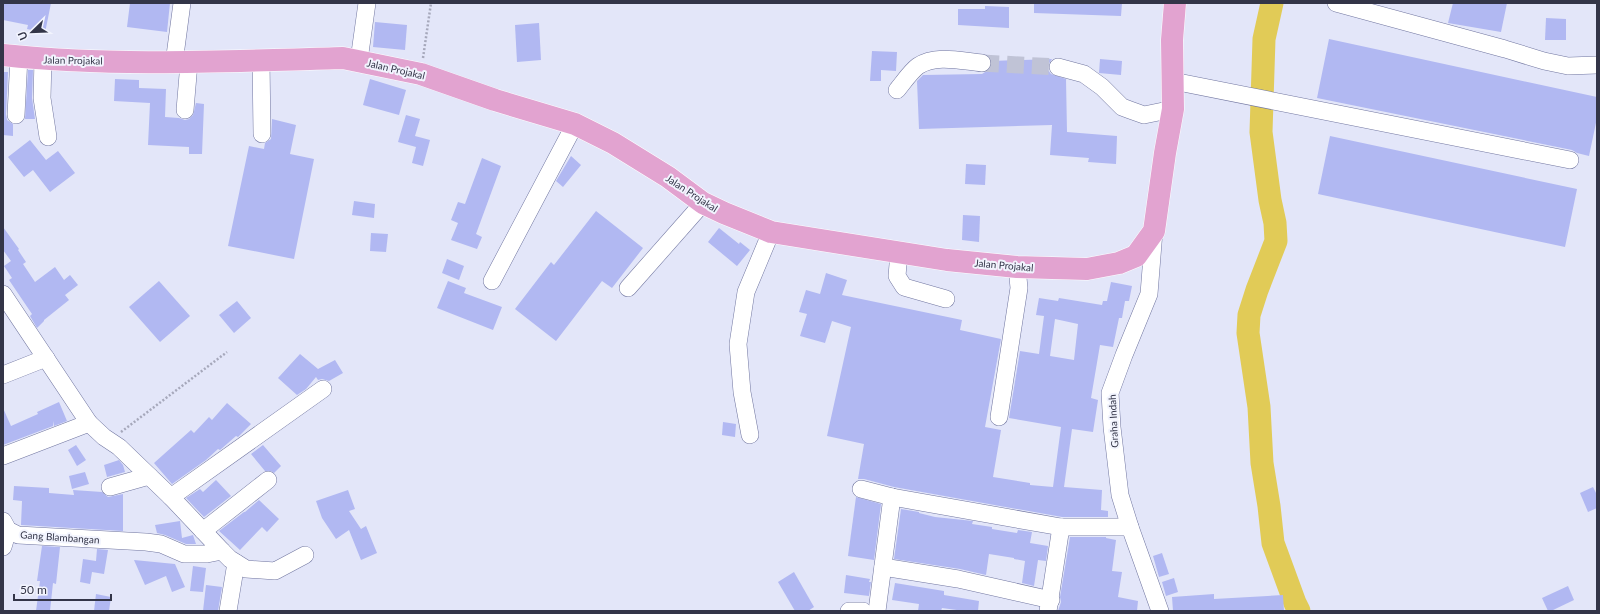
<svg xmlns="http://www.w3.org/2000/svg" width="1600" height="614" font-family="Lato,sans-serif">
<style>
.lines{fill:none;stroke-linecap:round;stroke-linejoin:round}
.river{stroke:#e1cb57;stroke-width:23}
.building{fill:#b1b8f2;fill-rule:evenodd}
.minor-tunnel{stroke:#c0c3d6;stroke-width:17;stroke-dasharray:17 8;stroke-linecap:butt}
.minor-casing{stroke:#7176a0;stroke-width:18}
.major-casing{stroke:#fff;stroke-width:23}
.path{stroke:#a6a8bb;stroke-width:2.5;stroke-dasharray:2 2;stroke-linecap:butt}
.minor{stroke:#fff;stroke-width:17}
.major{stroke:#e2a3d0;stroke-width:22}
.labels{text-anchor:middle;stroke-width:4;stroke-linejoin:round;paint-order:stroke}
.street-label{font-size:10px;fill:#333548;stroke:#f2f4fe}
</style>
<rect width="100%" height="100%" fill="#e3e6f9"/>
<g class="lines">
<path class="river" d="M1272,3L1264,39L1261,132L1270,200L1275,223L1276,241L1257,290L1249,315L1248,333L1259,407L1262,463L1269,506L1273,543L1295,603L1299,611"/>
</g>
<g class="building">
<path d="M3,3H51L45,33L27,29L28,25L3,20Z"/>
<path d="M130,3H170L167,32L127,27Z"/>
<path d="M1034,3H1122L1121,16L1034,13Z"/>
<path d="M1453,3H1507L1501,32L1448,23Z"/>
<path d="M985,6L1009,7V28L958,25V9H985Z"/>
<path d="M1546,18L1566,19V40H1545Z"/>
<path d="M375,22L407,25L405,50L373,47Z"/>
<path d="M539,23L541,60L517,62L515,25Z"/>
<path d="M1329,39L1597,97V118L1589,156L1577,153L1572,150L1317,98Z"/>
<path d="M872,51L897,52L896,71L881,70V81H870Z"/>
<path d="M1052,59L1048,65V70L1051,74L1066,79L1067,132L1117,136L1116,164L1088,162L1089,158L1050,155L1052,125L919,129L917,81L923,75L982,74L990,69L991,61Z"/>
<path d="M1100,59L1122,61L1121,75L1099,73Z"/>
<path d="M28,70H33L32,98L35,119H25Z"/>
<path d="M3,72H8L6,114L7,120L13,124V136L3,135Z"/>
<path d="M115,79L139,80V88L166,89L165,117L179,118L185,120L189,119L193,115L196,103L204,104L202,154H189V147L148,145L150,103L114,101Z"/>
<path d="M370,79L406,90L399,115L363,105Z"/>
<path d="M406,115L420,119L415,136L430,140L423,166L412,163L416,147L398,142Z"/>
<path d="M272,119L296,125L290,154L314,159L294,259L228,246L249,146L264,149L265,143L271,139Z"/>
<path d="M1330,136L1577,189L1565,247L1318,194Z"/>
<path d="M30,140L46,160L58,151L75,173L50,192L33,170L24,177L8,157Z"/>
<path d="M571,156L581,165L563,187L556,181Z"/>
<path d="M482,158L501,166L476,234L482,237L477,249L451,240L458,223L451,220L458,202L465,204Z"/>
<path d="M966,164L986,165L985,185L965,184Z"/>
<path d="M354,201L375,204L374,218L352,215Z"/>
<path d="M596,211L643,248L612,288L602,281L556,341L515,309L551,262L554,265Z"/>
<path d="M963,215L980,216L979,242L962,240Z"/>
<path d="M3,227L19,249L18,250L26,262L23,264L35,282L55,267L64,280L70,275L78,285L65,295L69,300L44,320V321L37,328L30,316L32,314L9,280L12,278L4,266L11,261L3,250Z"/>
<path d="M719,228L739,244L740,242L750,250L737,266L708,242Z"/>
<path d="M371,233L388,234L386,252L370,251Z"/>
<path d="M447,259L464,266L459,280L442,273Z"/>
<path d="M826,273L847,280L842,295L962,320L960,330L1001,339L985,427L1001,430L993,477L1030,483V485L1053,487L1061,427L1009,418L1020,351L1039,354L1044,316L1036,315L1039,298L1058,301L1059,298L1102,305L1103,301H1107L1111,282L1132,286L1129,301H1125L1122,318H1119L1113,347L1100,345L1091,398L1098,400L1093,432L1072,429L1064,487L1102,490L1101,510L1108,511V517H1062L894,487L864,479H858L864,444L827,436L851,327L832,321L825,343L800,336L807,314L799,312L806,290L820,294ZM1055,319L1078,324L1074,360L1050,356Z"/>
<path d="M159,281L190,316L160,342L129,307Z"/>
<path d="M448,281L466,288L464,293L502,307L493,330L437,308Z"/>
<path d="M237,301L251,318L234,333L219,315Z"/>
<path d="M300,354L318,369L335,360L343,373L329,381L322,379L318,380L316,377L306,389L297,395L278,378Z"/>
<path d="M59,402L67,421L54,426L53,421V426L3,445V408L11,426L38,414L37,412Z"/>
<path d="M227,403L251,424L238,437L236,436L220,450L218,449L206,460L172,484L154,463L191,430L194,433L209,417L212,420Z"/>
<path d="M723,422L736,424L735,437L722,435Z"/>
<path d="M76,445L86,460L77,466L68,450Z"/>
<path d="M263,445L281,466L274,473L271,471H265L251,454Z"/>
<path d="M119,460L123,465L125,472L107,477L104,465Z"/>
<path d="M85,472L89,484L72,489L69,476Z"/>
<path d="M216,480L231,496L204,517L186,498L200,489L203,492Z"/>
<path d="M14,486L49,488V493L74,495L73,490L102,492L108,497L123,494V531L21,525L22,501L13,500Z"/>
<path d="M1593,487L1597,495V508L1588,512L1580,493Z"/>
<path d="M348,490L355,509L349,511L361,529L366,526L377,553L361,560L349,530L336,539L322,518L316,501Z"/>
<path d="M856,497L881,504L874,560L848,556Z"/>
<path d="M259,500L279,519L267,532L262,527L240,550L219,531L244,512H245Z"/>
<path d="M901,509L919,512V513L935,517L973,521L972,524L992,527V529L1017,533L1018,530L1032,532L1030,543L1048,546L1046,561L1038,560L1034,586L1022,583L1025,561L1014,559V558L989,554L986,575L960,569L894,559Z"/>
<path d="M180,521L182,538L193,535L196,544H186L165,535L157,533L155,525Z"/>
<path d="M1070,537H1106V538L1116,540L1112,571L1122,572L1118,597L1138,601L1137,611H1058L1061,602L1060,597Z"/>
<path d="M42,546L60,547L56,584L53,583L50,611H36L40,581H37Z"/>
<path d="M97,549L108,550L104,574L92,572L90,584L80,582L83,559L96,561Z"/>
<path d="M1162,553L1169,574L1159,577L1153,556Z"/>
<path d="M134,560L175,564L185,587L172,592L166,576L145,585Z"/>
<path d="M193,566L206,568L203,592L190,591Z"/>
<path d="M794,572L814,607L808,611H795L778,582Z"/>
<path d="M846,575L870,579L869,582H871L869,596L844,593Z"/>
<path d="M1174,578L1178,592L1166,596L1162,582Z"/>
<path d="M895,583L944,591V595L979,601L978,611H964L942,608L941,611H918L919,604L892,600Z"/>
<path d="M206,585L222,587L218,611H203Z"/>
<path d="M1568,586L1574,600L1551,611H1548L1542,598Z"/>
<path d="M96,594L111,597L109,611H94Z"/>
<path d="M1214,594V599L1283,595L1284,611H1173L1172,597Z"/>
</g>
<g class="lines">
<path class="minor-tunnel" d="M982,63L1058,67"/>
<defs>
<g id="minor">
<path d="M1336,3L1505,49L1544,61L1568,66L1597,65"/>
<path d="M43,59L42,98L48,137"/>
<path d="M261,60L262,134"/>
<path d="M359,60L367,3"/>
<path d="M174,63L182,3"/>
<path d="M1058,67L1084,74L1102,87L1122,107L1130,110L1144,115L1173,109"/>
<path d="M1173,81L1570,160"/>
<path d="M897,90C903,83 910,72 918,66C936,54 961,61 982,63"/>
<path d="M185,110L189,63"/>
<path d="M16,115L19,57"/>
<path d="M1154,231L1149,294L1124,355L1110,393L1112,427L1120,495L1130,527L1160,611"/>
<path d="M899,253L897,276L904,287L946,299"/>
<path d="M492,281L575,124"/>
<path d="M628,288L703,203"/>
<path d="M3,294L89,423L104,437L119,447L171,497L222,551L207,554H184L161,544L146,542L18,535L8,530L3,521"/>
<path d="M3,375L46,358"/>
<path d="M999,417L1019,288L1017,267"/>
<path d="M750,435L742,392L738,344L746,292L771,232"/>
<path d="M3,456L89,423"/>
<path d="M110,487L149,476"/>
<path d="M861,489L892,497L1061,527H1130"/>
<path d="M171,497L323,389"/>
<path d="M203,531L268,480"/>
<path d="M3,547L8,530"/>
<path d="M222,551L230,559L246,569L275,571L305,555"/>
<path d="M883,567L958,579L1051,600"/>
<path d="M228,611L236,563"/>
<path d="M849,611H863"/>
<path d="M877,611L892,497"/>
<path d="M1048,611L1061,527"/>
</g>
<path id="major" d="M3,55C116,67 230,61 343,58L421,74L495,100L575,124L613,143L668,177L703,203L724,213L771,232L947,260L1017,267L1087,269L1119,263L1136,256L1154,231L1165,153L1173,109L1172,40L1175,3"/>
</defs>
<use href="#minor" class="minor-casing"/>
<use href="#major" class="major-casing"/>
<g class="path">
<path d="M423,58L431,3"/>
<path d="M121,432L227,352"/>
</g>
<use href="#minor" class="minor"/>
<use href="#major" class="major"/>
</g>
<g class="labels">
<g class="street-label">
<text transform="translate(73 60) rotate(1)" y="4">Jalan Projakal</text>
<text transform="translate(396 69) rotate(13)" y="4">Jalan Projakal</text>
<text transform="translate(692 193) rotate(33)" y="4">Jalan Projakal</text>
<text transform="translate(1004 265) rotate(5)" y="4">Jalan Projakal</text>
<text transform="translate(1113 421) rotate(-93)" y="4">Graha Indah</text>
<text transform="translate(60 537) rotate(4)" y="4">Gang Blambangan</text>
</g>
</g>
<rect width="1600" height="614" fill="none" stroke="#333548" stroke-width="8"/>
<g transform="translate(32 32) rotate(247)" stroke="#f2f4fe" stroke-width="3" paint-order="stroke">
<path d="M0-3L7 15L0 10L-7 15Z" fill="#333548"/>
<text y="-6" font-size="11" font-weight="bold" text-anchor="middle" fill="#333548">U</text>
</g>
<path d="M14 594v6h97v-6" fill="none" stroke="#333548" stroke-width="2"/>
<text x="20" y="594" font-size="12" fill="#333548" stroke="#f2f4fe" stroke-width="3" paint-order="stroke">50 m</text>
</svg>
